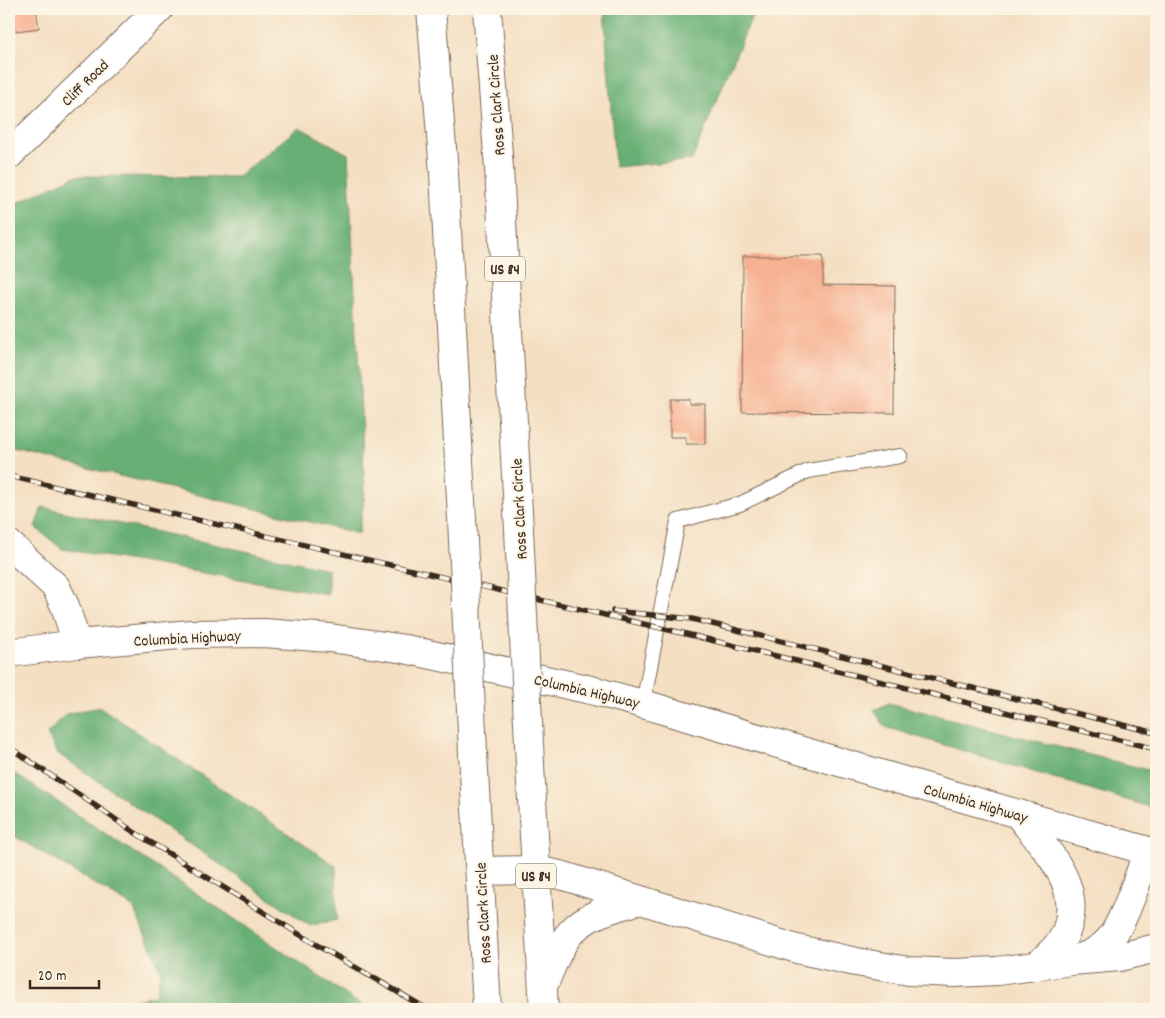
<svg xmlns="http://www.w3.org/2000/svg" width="1165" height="1018" font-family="Dekko,sans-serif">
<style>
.forest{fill:#68af74;stroke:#526c49}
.building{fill:#f6af8f}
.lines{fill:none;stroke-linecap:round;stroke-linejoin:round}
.lane-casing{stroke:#7c6957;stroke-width:16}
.street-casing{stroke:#7c6957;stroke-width:30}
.secondary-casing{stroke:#7c6957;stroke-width:30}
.highway-casing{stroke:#7c6957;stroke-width:30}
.lane{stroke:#fff;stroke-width:14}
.street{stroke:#fff;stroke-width:28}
.secondary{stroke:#fff;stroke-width:28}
.highway{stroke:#fff;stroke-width:28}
.rail-casing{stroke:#3b2a1e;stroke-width:5.5}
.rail{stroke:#fcf5e5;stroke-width:4;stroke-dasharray:11;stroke-linecap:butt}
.highway-bridge-casing{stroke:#7c6957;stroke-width:30;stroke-linecap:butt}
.highway-bridge{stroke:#fff;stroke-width:28}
.labels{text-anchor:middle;stroke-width:4;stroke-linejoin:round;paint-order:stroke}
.shield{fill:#fcf5e5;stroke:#75675a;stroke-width:1}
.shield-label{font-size:15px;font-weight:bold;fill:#3b2a1e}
.street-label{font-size:16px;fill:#3b2a1e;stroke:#fcf5e5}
</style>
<rect width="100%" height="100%" fill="#fcf5e5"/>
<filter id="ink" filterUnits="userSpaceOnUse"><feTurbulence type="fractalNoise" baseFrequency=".02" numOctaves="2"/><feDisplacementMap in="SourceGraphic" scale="10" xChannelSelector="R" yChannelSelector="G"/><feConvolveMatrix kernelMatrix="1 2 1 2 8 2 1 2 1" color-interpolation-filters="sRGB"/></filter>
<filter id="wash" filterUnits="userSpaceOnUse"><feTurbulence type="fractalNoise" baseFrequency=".0096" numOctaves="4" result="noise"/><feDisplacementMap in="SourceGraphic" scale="20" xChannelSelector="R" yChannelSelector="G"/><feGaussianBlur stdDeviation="1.12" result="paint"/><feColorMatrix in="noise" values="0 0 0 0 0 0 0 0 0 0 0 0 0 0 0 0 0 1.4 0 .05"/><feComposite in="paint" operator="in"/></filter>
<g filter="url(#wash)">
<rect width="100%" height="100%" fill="#f4dfc2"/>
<g class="forest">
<path d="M604,9H755L692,160L615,167Z"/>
<path d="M299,127L348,154L365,492L359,534L9,449V208L16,203L75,176L238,177Z"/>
<path d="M42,507L328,569V594L62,549L35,527Z"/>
<path d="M889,703L1156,772V809L885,727L874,710Z"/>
<path d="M100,707L336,866L337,920L310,926L57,753L47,734L66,714Z"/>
<path d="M9,770L223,911L367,1009H110L156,994L161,971L133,907L9,833Z"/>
</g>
<g id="blocks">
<g class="building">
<path d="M9,9H36L39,28L9,32Z"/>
<path d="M743,256H823V285L895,286L894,413L742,412Z"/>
<path d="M670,399H689V404H705V444H686V437H670Z"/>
</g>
</g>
</g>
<g filter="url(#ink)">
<use href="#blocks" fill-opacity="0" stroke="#7c6957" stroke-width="1"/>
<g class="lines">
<defs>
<path id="lane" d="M643,704L678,521L740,504L808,471L900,456"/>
<g id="street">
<path d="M9,155L159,9"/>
<path d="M9,544L56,587L65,606L77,644"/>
</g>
<path id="secondary" d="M9,653L77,644L191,634L264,633L330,638L405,649L591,690L643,704L914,784L1148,851"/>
<g id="highway">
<path d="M431,9L444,173L462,519"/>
<path d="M487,9L499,168L519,530"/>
<path d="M473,753L487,1009"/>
<path d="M530,765L544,1009"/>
<path d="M1018,814C1046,850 1088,889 1063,938C1057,948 1045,958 1037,966"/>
<path d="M480,871L536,870L564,876L797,949L856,962L909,971L955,973L997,971L1072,961L1120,957L1156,948"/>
<path d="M1080,958C1092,954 1101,949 1109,940C1124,924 1139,874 1148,851"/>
<path d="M544,984C552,967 558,946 571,932C588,913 617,907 640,900"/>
</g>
</defs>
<use href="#lane" class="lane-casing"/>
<use href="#street" class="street-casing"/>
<use href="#secondary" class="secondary-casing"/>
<use href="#highway" class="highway-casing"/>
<use href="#lane" class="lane"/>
<use href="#street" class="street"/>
<use href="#secondary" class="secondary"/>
<use href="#highway" class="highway"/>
<defs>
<g id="rail">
<path d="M9,476L682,633L1156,749"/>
<path d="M613,611L692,619L1156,733"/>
<path d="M9,747L134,832L315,944L427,1009"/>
</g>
</defs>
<use href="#rail" class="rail-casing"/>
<use href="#rail" class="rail"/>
<defs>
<g id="highway-bridge">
<path d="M462,519L473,753"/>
<path d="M519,530L530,765"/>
</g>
</defs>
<use href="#highway-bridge" class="highway-bridge-casing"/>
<use href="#highway-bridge" class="highway-bridge"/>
</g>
</g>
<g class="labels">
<g class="shield">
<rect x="485" y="256.5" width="40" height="25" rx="4"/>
<rect x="516" y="863.5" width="40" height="25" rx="4"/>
</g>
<g class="shield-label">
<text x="505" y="274">US 84</text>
<text x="536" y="881">US 84</text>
</g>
<g class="street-label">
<text transform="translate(84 82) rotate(-44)" y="6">Cliff Road</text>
<text transform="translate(495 105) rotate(-94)" y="6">Ross Clark Circle</text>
<text transform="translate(518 509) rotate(-93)" y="6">Ross Clark Circle</text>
<text transform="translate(187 637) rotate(-3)" y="6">Columbia Highway</text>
<text transform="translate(587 690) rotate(13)" y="6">Columbia Highway</text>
<text transform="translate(976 802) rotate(16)" y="6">Columbia Highway</text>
<text transform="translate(482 913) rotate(-93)" y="6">Ross Clark Circle</text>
</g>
</g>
<rect width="1165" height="1018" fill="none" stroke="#fcf5e5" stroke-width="30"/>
<path d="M30 980v8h69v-8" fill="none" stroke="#3b2a1e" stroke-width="2.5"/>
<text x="38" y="980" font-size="15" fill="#3b2a1e" stroke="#fcf5e5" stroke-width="4" paint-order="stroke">20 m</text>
</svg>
